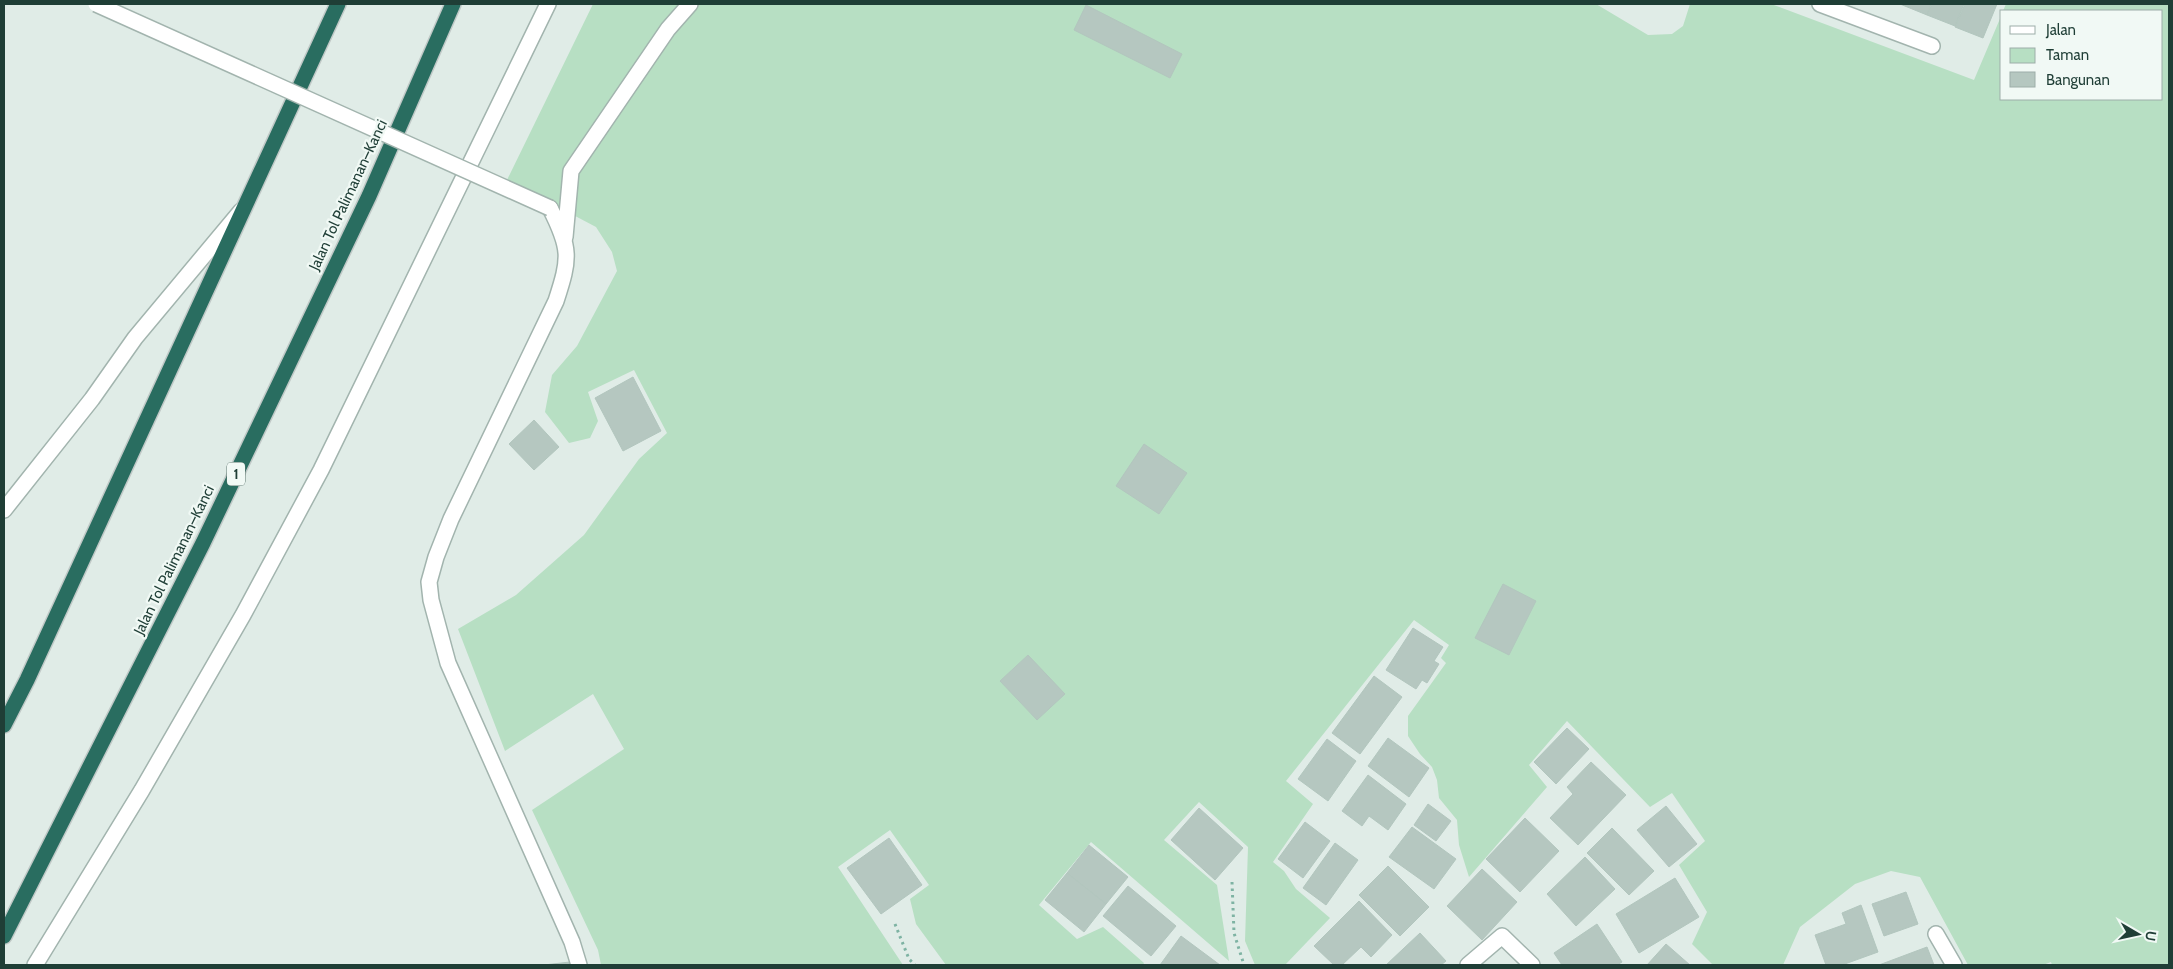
<svg xmlns="http://www.w3.org/2000/svg" width="2173" height="969" font-family="Cabin,sans-serif">
<style>
.green{fill:#b7dfc3}
.building{fill:#b5c7c0;stroke:#b2c6be}
.lines{fill:none;stroke-linecap:round;stroke-linejoin:round}
.lane-casing{stroke:#a2b4ae;stroke-width:18}
.street-casing{stroke:#a2b4ae;stroke-width:18}
.highway-casing{stroke:#c0c9c7;stroke-width:18}
.path{stroke:#7eb3a3;stroke-width:3;stroke-dasharray:2.5 4;stroke-linecap:butt}
.lane{stroke:#fff;stroke-width:15}
.street{stroke:#fff;stroke-width:15}
.highway{stroke:#296d60;stroke-width:15}
.street-bridge-casing{stroke:#a2b4ae;stroke-width:18;stroke-linecap:butt}
.street-bridge{stroke:#fff;stroke-width:15}
.labels{text-anchor:middle;stroke-width:4.5;stroke-linejoin:round;paint-order:stroke}
.shield{fill:#f1f9f5;stroke:#5e766f;stroke-width:1}
.shield-label{font-size:14px;font-weight:bold;fill:#1f3e36}
.street-label{font-size:15px;fill:#1f3e36;stroke:#f1f9f5}
</style>
<rect width="100%" height="100%" fill="#e0ece7"/>
<path class="green" d="M593,4H1596L1648,35L1672,34L1683,26L1690,4H1771L1974,80L2002,14V99H2162V11H2003L2006,4H2169V965H2052L2051,962L2043,965H1968L1920,877L1891,871L1855,884L1800,927L1783,965H1713L1692,944L1707,912L1679,865L1705,841L1672,793L1650,807L1567,721L1529,765L1547,787L1469,877L1459,845L1457,820L1439,798L1437,780L1432,767L1420,754L1408,736V716L1446,663L1441,658L1449,645L1414,620L1286,781L1313,804L1273,862L1284,871L1296,889L1330,918L1285,965H1255L1245,941L1248,847L1199,802L1164,840L1217,885L1229,961L1091,842L1039,905L1077,939L1103,927L1144,963L1143,965H946L916,924L910,899L929,885L890,830L838,867L903,965H601L598,950L532,810L624,749L593,694L505,751L458,629L516,595L584,535L639,459L667,433L634,370L588,392L598,421L590,438L569,443L545,412L552,375L577,346L617,271L612,252L596,227L507,180Z"/>
<g class="building">
<path d="M1900,4H1931L1927,15Z"/>
<path d="M1932,4H1964L1955,26L1927,15Z"/>
<path d="M1965,4H1997L1983,38L1955,27Z"/>
<path d="M1086,5L1182,54L1170,78L1074,30Z"/>
<path d="M633,377L661,431L623,451L595,398Z"/>
<path d="M534,420L559,447L534,470L509,444Z"/>
<path d="M1144,444L1187,473L1159,514L1116,486Z"/>
<path d="M1503,584L1536,601L1509,655L1475,638Z"/>
<path d="M1413,628L1443,647L1434,661L1439,664L1427,683L1422,680L1416,689L1386,670Z"/>
<path d="M1028,655L1065,694L1037,720L1000,681Z"/>
<path d="M1374,676L1402,697L1360,754L1332,733Z"/>
<path d="M1567,728L1589,749L1556,784L1534,762Z"/>
<path d="M1388,738L1429,768L1409,797L1368,766Z"/>
<path d="M1327,739L1356,761L1328,801L1298,779Z"/>
<path d="M1591,762L1626,795L1578,845L1550,818L1573,794L1567,787Z"/>
<path d="M1368,775L1406,804L1388,830L1369,816L1362,826L1342,811Z"/>
<path d="M1428,804L1451,821L1436,841L1414,825Z"/>
<path d="M1666,806L1697,844L1669,867L1637,830Z"/>
<path d="M1199,808L1243,848L1215,880L1171,840Z"/>
<path d="M1525,818L1559,851L1520,892L1486,859Z"/>
<path d="M1305,822L1330,841L1303,878L1278,859Z"/>
<path d="M1412,827L1456,859L1434,889L1389,857Z"/>
<path d="M1612,828L1654,871L1629,895L1587,853Z"/>
<path d="M889,838L922,885L881,914L847,868Z"/>
<path d="M1335,843L1358,860L1326,905L1303,888Z"/>
<path d="M1089,845L1128,877L1106,904L1067,873Z"/>
<path d="M1585,857L1615,889L1576,926L1547,894Z"/>
<path d="M1388,866L1429,907L1400,936L1359,895Z"/>
<path d="M1482,869L1517,902L1482,940L1447,906Z"/>
<path d="M1067,873L1106,904L1084,932L1045,900Z"/>
<path d="M1675,878L1699,917L1639,953L1616,914Z"/>
<path d="M1128,886L1176,926L1151,956L1103,916Z"/>
<path d="M1906,892L1918,924L1884,936L1872,904Z"/>
<path d="M1359,901L1392,935L1371,957L1361,947L1342,965H1334L1314,946Z"/>
<path d="M1861,905L1878,952L1842,965H1826L1815,935L1846,924L1842,913Z"/>
<path d="M1597,924L1622,962L1617,965H1562L1554,953Z"/>
<path d="M1420,933L1446,961L1441,965H1386Z"/>
<path d="M1181,936L1220,965H1160Z"/>
<path d="M1666,944L1690,965H1647Z"/>
<path d="M1927,947L1934,965H1879Z"/>
<path d="M570,962V965H544Z"/>
</g>
<g class="lines">
<defs>
<g id="lane">
<path d="M4,510L92,399L135,338L241,211"/>
<path d="M35,965L142,790L243,615L321,470L548,4"/>
</g>
<g id="street">
<path d="M1820,4L1932,46"/>
<path d="M550,208C571,249 570,258 556,301L451,519L436,557L429,582L431,600L448,663L572,942L579,965"/>
<path d="M565,237L571,171L668,29L690,4"/>
<path d="M1936,934L1954,965"/>
<path d="M1468,965L1502,936L1532,965"/>
</g>
<g id="highway">
<path d="M4,725L27,680L338,4"/>
<path d="M4,936L203,543L369,196L453,4"/>
</g>
</defs>
<use href="#lane" class="lane-casing"/>
<use href="#street" class="street-casing"/>
<use href="#highway" class="highway-casing"/>
<g class="path">
<path d="M1232,882L1234,933L1244,965"/>
<path d="M895,924L909,959L915,965"/>
</g>
<use href="#lane" class="lane"/>
<use href="#street" class="street"/>
<use href="#highway" class="highway"/>
<defs>
<path id="street-bridge" d="M96,4L550,208"/>
</defs>
<use href="#street-bridge" class="street-bridge-casing"/>
<use href="#street-bridge" class="street-bridge"/>
</g>
<g class="labels">
<rect class="shield" x="227" y="462.5" width="18" height="23" rx="4"/>
<g class="shield-label">
<text x="236" y="479">1</text>
</g>
<g class="street-label">
<text transform="translate(348 195) rotate(-65)" y="5">Jalan Tol Palimanan–Kanci</text>
<text transform="translate(174 560) rotate(-64)" y="5">Jalan Tol Palimanan–Kanci</text>
</g>
</g>
<rect width="2173" height="969" fill="none" stroke="#1f3e36" stroke-width="10"/>
<rect x="2000" y="10" width="162" height="90" fill="#f1f9f5" stroke="#9daea9"/>
<rect x="2010" y="26" width="25" height="8" fill="#ffffff" stroke="#9daea9"/>
<text x="2046" y="35" font-size="15" fill="#1f3e36">Jalan</text>
<rect x="2010" y="48" width="25" height="15" fill="#b7dfc3" stroke="#9daea9"/>
<text x="2046" y="60" font-size="15" fill="#1f3e36">Taman</text>
<rect x="2010" y="72" width="25" height="15" fill="#b5c7c0" stroke="#9daea9"/>
<text x="2046" y="85" font-size="15" fill="#1f3e36">Bangunan</text>
<g transform="translate(2138 934) rotate(99)" stroke="#f1f9f5" stroke-width="4" paint-order="stroke">
<path d="M0-4L9 19L0 12L-9 19Z" fill="#1f3e36"/>
<text y="-8" font-size="14" font-weight="bold" text-anchor="middle" fill="#1f3e36">U</text>
</g>
</svg>
